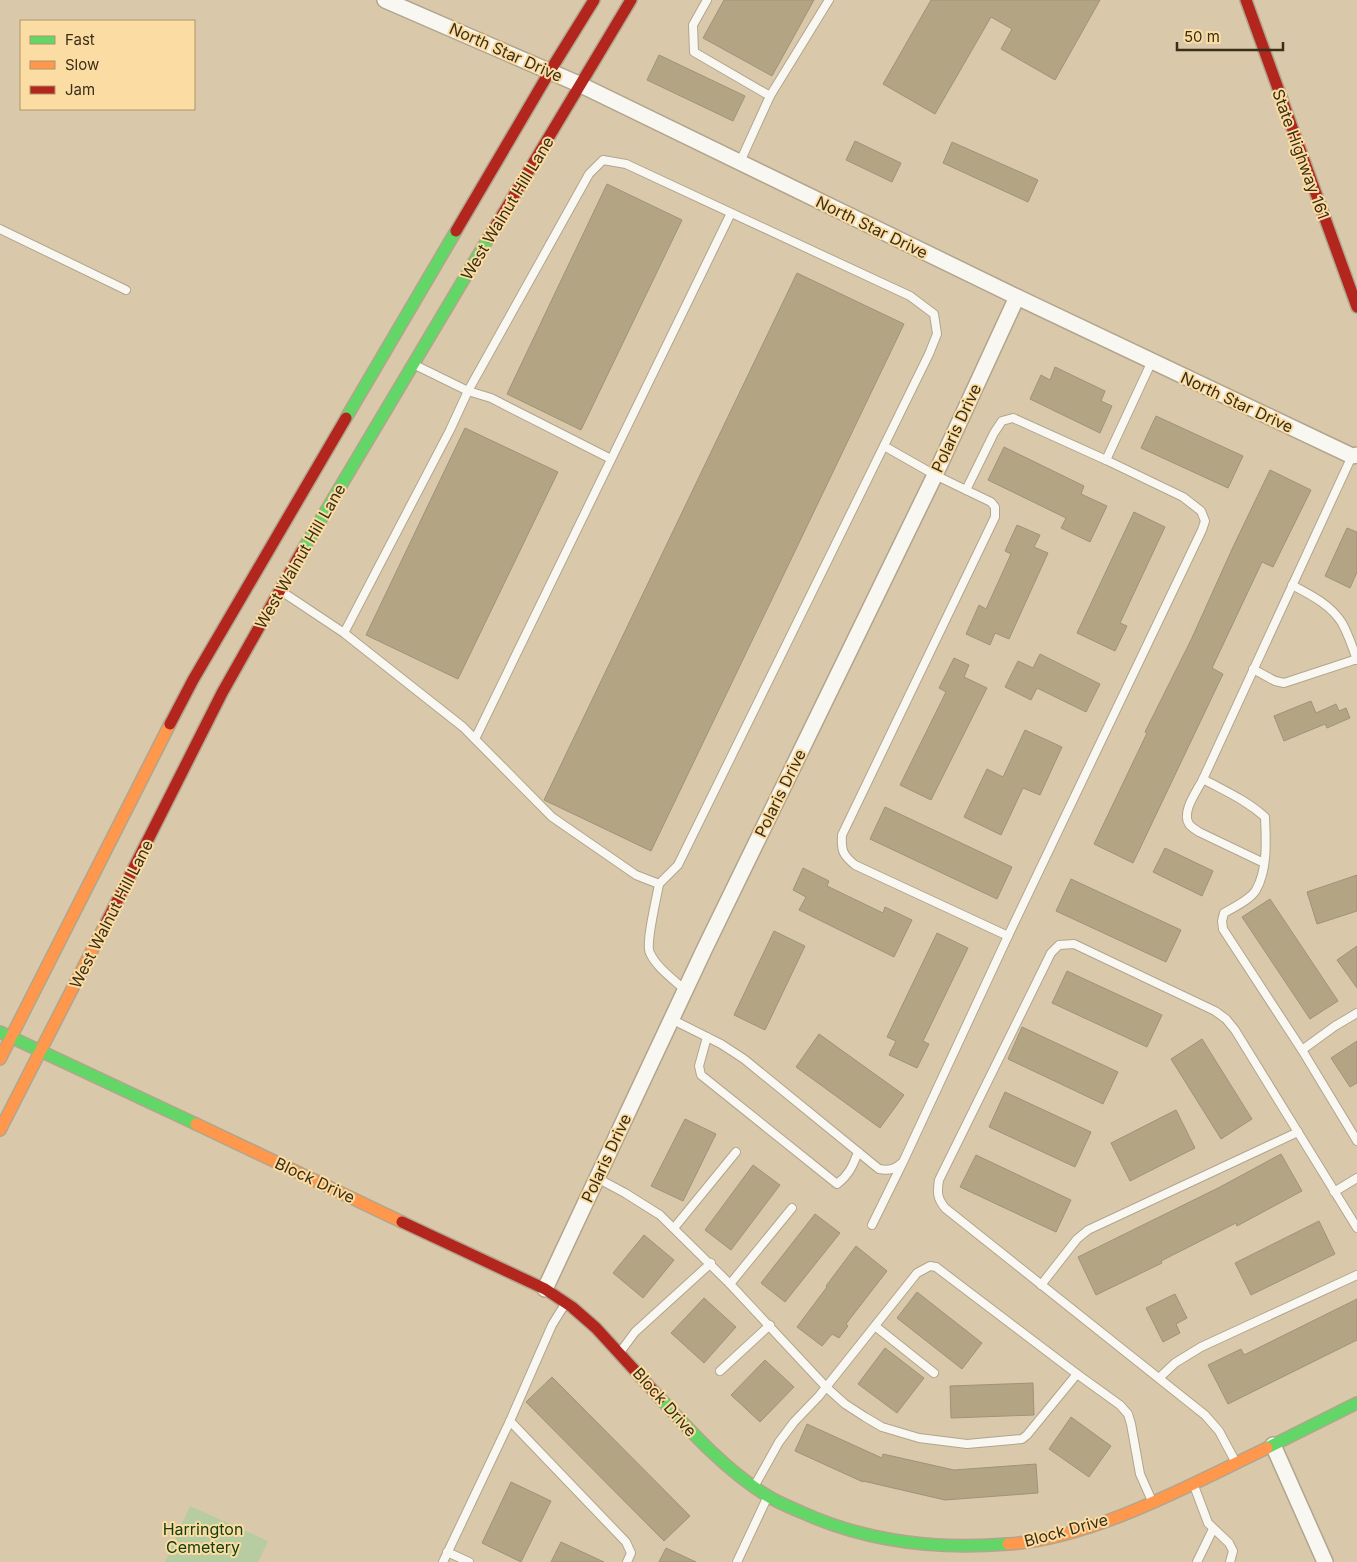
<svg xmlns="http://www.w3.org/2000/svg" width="1357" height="1562" font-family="Inter,sans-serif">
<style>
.green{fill:#b7cca0}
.building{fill:#b3a484;stroke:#9f937a}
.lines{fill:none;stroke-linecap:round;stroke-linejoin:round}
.lane-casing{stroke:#b2a58d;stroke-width:10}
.street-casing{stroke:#b2a58d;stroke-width:18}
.fast-casing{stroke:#b2a58d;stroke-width:14}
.slow-casing{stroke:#b2a58d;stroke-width:14}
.jam-casing{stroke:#b2a58d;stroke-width:14}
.lane{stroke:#f9f7f2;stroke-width:8}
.street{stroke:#f9f7f2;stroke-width:15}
.fast{stroke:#63d668;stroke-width:11}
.slow{stroke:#ff974d;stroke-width:11}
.jam{stroke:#b3261e;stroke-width:11}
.labels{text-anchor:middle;stroke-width:4;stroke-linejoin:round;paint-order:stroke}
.street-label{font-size:16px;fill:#3a2e17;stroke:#fbdca3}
.park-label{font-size:16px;fill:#124011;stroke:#fbdca3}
</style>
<rect width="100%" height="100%" fill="#d9c9aa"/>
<path class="green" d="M190,1506L268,1541L258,1562H165Z"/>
<g class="building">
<path d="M724,0H814L772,76L703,38Z"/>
<path d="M931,0H1100L1055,80L1001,49L1012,29L991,17L935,114L883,84Z"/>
<path d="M659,55L745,96L733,121L647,80Z"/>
<path d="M855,141L901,163L892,182L846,160Z"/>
<path d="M952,142L1038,180L1028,202L943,163Z"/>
<path d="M607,184L682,220L581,430L507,394Z"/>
<path d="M797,273L904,324L651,851L544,800Z"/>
<path d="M1055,367L1105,391L1101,401L1112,406L1100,433L1030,399L1041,375L1050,380Z"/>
<path d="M1156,416L1243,456L1228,488L1141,448Z"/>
<path d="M465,428L558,472L458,679L366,635Z"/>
<path d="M1004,447L1084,486L1081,494L1107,506L1090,542L1061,528L1066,518L988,480Z"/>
<path d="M1270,470L1311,490L1273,567L1262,562L1212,668L1223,674L1133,863L1094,844L1147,733L1145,732L1191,640L1233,547Z"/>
<path d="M1134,512L1165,527L1120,623L1127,626L1115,651L1077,633Z"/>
<path d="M1017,525L1040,535L1034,547L1048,553L1009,639L995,633L990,645L966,634L979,605L986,609L1011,554L1005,551Z"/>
<path d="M1347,528L1357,532V572L1350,588L1325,576Z"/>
<path d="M1040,654L1100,684L1086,712L1037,688L1031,700L1005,687L1018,661L1033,668Z"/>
<path d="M954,658L969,665L964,677L987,688L931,800L900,785L946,692L939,688Z"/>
<path d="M1311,701L1316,713L1336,704L1339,711L1346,708L1350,718L1327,728L1325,724L1284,741L1274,716Z"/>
<path d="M1025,730L1062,747L1040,795L1023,788L1001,835L964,817L987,769L1003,777Z"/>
<path d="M885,807L1012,867L997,899L870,839Z"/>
<path d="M1165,848L1213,871L1202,896L1153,872Z"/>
<path d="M803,868L829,881L827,886L883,913L885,907L912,920L894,957L799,910L806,897L793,890Z"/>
<path d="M1357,875V911L1317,924L1307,892Z"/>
<path d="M1071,879L1181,930L1166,962L1056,911Z"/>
<path d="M1270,899L1338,1001L1310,1019L1242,917Z"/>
<path d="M774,931L805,946L765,1030L734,1015Z"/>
<path d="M937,933L968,948L923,1041L929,1044L917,1068L889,1055L896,1041L887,1037Z"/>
<path d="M1357,946V988L1337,960Z"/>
<path d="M1067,971L1162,1015L1147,1047L1052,1003Z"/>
<path d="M1022,1027L1118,1072L1103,1104L1008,1059Z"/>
<path d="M819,1034L904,1095L880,1128L796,1067Z"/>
<path d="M1202,1039L1252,1119L1221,1139L1171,1059Z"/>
<path d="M1357,1041V1083L1350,1087L1331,1058Z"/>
<path d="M1005,1092L1091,1132L1075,1167L989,1127Z"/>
<path d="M1176,1110L1195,1148L1130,1181L1111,1143Z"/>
<path d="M685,1119L716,1134L683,1201L651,1186Z"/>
<path d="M1281,1154L1302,1191L1237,1226L1236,1223L1161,1261L1162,1263L1096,1295L1078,1257L1220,1187Z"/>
<path d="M976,1155L1071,1200L1056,1232L960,1187Z"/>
<path d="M753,1165L780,1185L731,1250L705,1230Z"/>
<path d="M815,1214L840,1233L785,1302L761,1283Z"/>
<path d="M1319,1221L1335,1254L1251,1295L1235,1263Z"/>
<path d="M644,1235L674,1260L643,1298L613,1273Z"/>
<path d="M856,1246L887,1271L846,1324L848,1326L839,1338L832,1334L822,1346L797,1327L827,1287L826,1286Z"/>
<path d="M917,1292L982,1343L962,1369L897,1318Z"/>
<path d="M1175,1294L1187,1318L1176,1324L1180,1333L1163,1342L1146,1308Z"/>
<path d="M704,1298L736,1327L704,1363L671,1333Z"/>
<path d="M1357,1299V1340L1228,1404L1208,1365L1241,1349L1244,1355Z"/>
<path d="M885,1348L924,1378L897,1413L858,1384Z"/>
<path d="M765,1360L794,1387L760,1422L731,1395Z"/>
<path d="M552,1377L690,1516L664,1541L526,1402Z"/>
<path d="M1033,1383L1034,1415L951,1418L950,1386Z"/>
<path d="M1071,1417L1111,1446L1089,1477L1049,1449Z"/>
<path d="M807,1424L882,1458L883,1454L954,1470L1036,1464L1038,1493L945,1500L863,1481V1482L795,1451Z"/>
<path d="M511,1482L551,1501L521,1562L482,1543Z"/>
<path d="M561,1542L604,1562H551Z"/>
<path d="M666,1548L696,1562H659Z"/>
</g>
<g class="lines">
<defs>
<g id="lane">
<path d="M707,0L693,25L694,52L770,96L829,0"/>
<path d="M740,162L770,96"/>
<path d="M0,229L126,290"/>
<path d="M415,365L468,391L491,398L611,459"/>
<path d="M1352,456L1203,779C1225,791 1246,800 1265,817C1266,840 1268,869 1256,890C1250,900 1234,907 1224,913L1222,921L1223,929L1302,1050L1357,1141"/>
<path d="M1106,460L1152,361"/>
<path d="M966,490L991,502L995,507V517L842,835C841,851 843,855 855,865L1008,936"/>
<path d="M1292,585C1311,595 1331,605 1342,623C1348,634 1353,648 1357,660"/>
<path d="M281,591L344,633L463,727L552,817L636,875L659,884L678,865L929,354L937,334L934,314L910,296L626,164L603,160L589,174L468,391L450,430L344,633"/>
<path d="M1253,669L1275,681L1284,683L1357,659"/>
<path d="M475,739L731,213"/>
<path d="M1203,779C1197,791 1181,812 1189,824C1191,827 1196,830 1199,832L1264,863"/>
<path d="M659,884C657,897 645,944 650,953C657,968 673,979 685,990"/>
<path d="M671,1019L721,1044L744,1059L879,1169C890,1171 895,1169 903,1162L1008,936L1202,530L1205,521L1201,511L1183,497L1106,460L1013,418L1002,421L994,433L966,490L935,475L884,446"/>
<path d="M707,1037L699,1066L701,1075L837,1184C848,1176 853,1166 858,1152"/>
<path d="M1302,1050L1335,1026L1357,1013"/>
<path d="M597,1178L625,1193L660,1215L730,1284L826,1387L845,1404L865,1417L882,1427L919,1438L967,1444L1022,1439L1027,1435L1077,1374"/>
<path d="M1334,1192L1357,1178"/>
<path d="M872,1225L902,1164"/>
<path d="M674,1228L736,1152"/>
<path d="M730,1284L792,1208"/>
<path d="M1041,1285L1077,1239L1088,1230L1298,1132"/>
<path d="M875,1326L934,1373"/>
<path d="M621,1351L635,1332L711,1263"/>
<path d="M720,1371L770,1325"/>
<path d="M1159,1378L1175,1363L1201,1347L1357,1275"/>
<path d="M510,1421L626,1542L631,1553L627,1562"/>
<path d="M1235,1461L1219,1431L1205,1415L945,1208C937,1198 937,1192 939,1180L1051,953L1059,945L1074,944L1215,1011L1226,1019L1235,1030L1357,1228"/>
<path d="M1193,1483L1208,1523L1229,1543L1233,1551L1230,1562"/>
<path d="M755,1485L779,1442L794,1422L819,1396L917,1273L930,1266L936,1267L1077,1374L1120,1405L1128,1414L1131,1424L1140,1474L1152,1501"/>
<path d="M447,1552L469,1562"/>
<path d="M443,1562L510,1421L552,1325L565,1304"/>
<path d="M737,1562L767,1498"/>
<path d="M1197,1562L1213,1529"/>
</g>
<g id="street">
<path d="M385,0L581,85L1017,297L1352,456L1357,455"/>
<path d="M545,1289L704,950L935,475L1017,297"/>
<path d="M1273,1445L1325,1562"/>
</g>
<g id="fast">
<path d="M346,418L456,231"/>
<path d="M302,551L489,237"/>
<path d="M0,1032L196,1124"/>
<path d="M660,1398C692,1433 726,1470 766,1495C777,1502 789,1507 801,1512C867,1542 936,1550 1008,1544"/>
<path d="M1267,1448L1357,1403"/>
</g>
<g id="slow">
<path d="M0,1059L170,724"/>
<path d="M196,1124L402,1222"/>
<path d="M0,1130L106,923"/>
<path d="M1008,1544C1092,1539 1192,1484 1267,1448"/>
</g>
<g id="jam">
<path d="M1246,0L1357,307"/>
<path d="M456,231L550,71L594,0"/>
<path d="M489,237L631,0"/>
<path d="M170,724L193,680L346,418"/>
<path d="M106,923L222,693L302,551"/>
<path d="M402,1222L545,1289L572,1307L596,1328L660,1398"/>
</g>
</defs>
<use href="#lane" class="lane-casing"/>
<use href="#street" class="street-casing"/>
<use href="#fast" class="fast-casing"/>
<use href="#slow" class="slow-casing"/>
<use href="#jam" class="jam-casing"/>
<use href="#lane" class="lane"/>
<use href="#street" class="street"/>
<use href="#fast" class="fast"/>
<use href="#slow" class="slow"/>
<use href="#jam" class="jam"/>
</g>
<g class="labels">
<g class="street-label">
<text transform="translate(506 52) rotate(24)" y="6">North Star Drive</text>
<text transform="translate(1301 154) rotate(70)" y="6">State Highway 161</text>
<text transform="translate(507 208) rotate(-59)" y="6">West Walnut Hill Lane</text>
<text transform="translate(872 227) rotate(26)" y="6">North Star Drive</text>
<text transform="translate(1237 402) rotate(25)" y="6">North Star Drive</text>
<text transform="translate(956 428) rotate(-65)" y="6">Polaris Drive</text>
<text transform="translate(300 556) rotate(-60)" y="6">West Walnut Hill Lane</text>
<text transform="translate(780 793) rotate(-64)" y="6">Polaris Drive</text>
<text transform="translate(111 914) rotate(-63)" y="6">West Walnut Hill Lane</text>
<text transform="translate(606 1158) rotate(-65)" y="6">Polaris Drive</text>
<text transform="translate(315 1180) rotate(25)" y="6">Block Drive</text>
<text transform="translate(665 1402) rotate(48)" y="6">Block Drive</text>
<text transform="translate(1066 1530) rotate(-15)" y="6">Block Drive</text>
</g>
<g class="park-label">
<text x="203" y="1535">Harrington<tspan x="203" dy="18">Cemetery</tspan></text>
</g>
</g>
<rect x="20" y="20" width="175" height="90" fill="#fbdca3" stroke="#ae966b"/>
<rect x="30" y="36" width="25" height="8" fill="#63d668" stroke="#ae966b"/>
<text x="65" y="45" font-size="15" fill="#3a2e17">Fast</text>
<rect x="30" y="61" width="25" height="8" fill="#ff974d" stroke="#ae966b"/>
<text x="65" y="70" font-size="15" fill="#3a2e17">Slow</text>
<rect x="30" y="86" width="25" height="8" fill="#b3261e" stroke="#ae966b"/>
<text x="65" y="95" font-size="15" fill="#3a2e17">Jam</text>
<path d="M1177 42v8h106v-8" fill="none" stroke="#3a2e17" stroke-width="2.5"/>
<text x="1184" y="42" font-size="15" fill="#3a2e17" stroke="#fbdca3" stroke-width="4" paint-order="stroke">50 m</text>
</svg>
